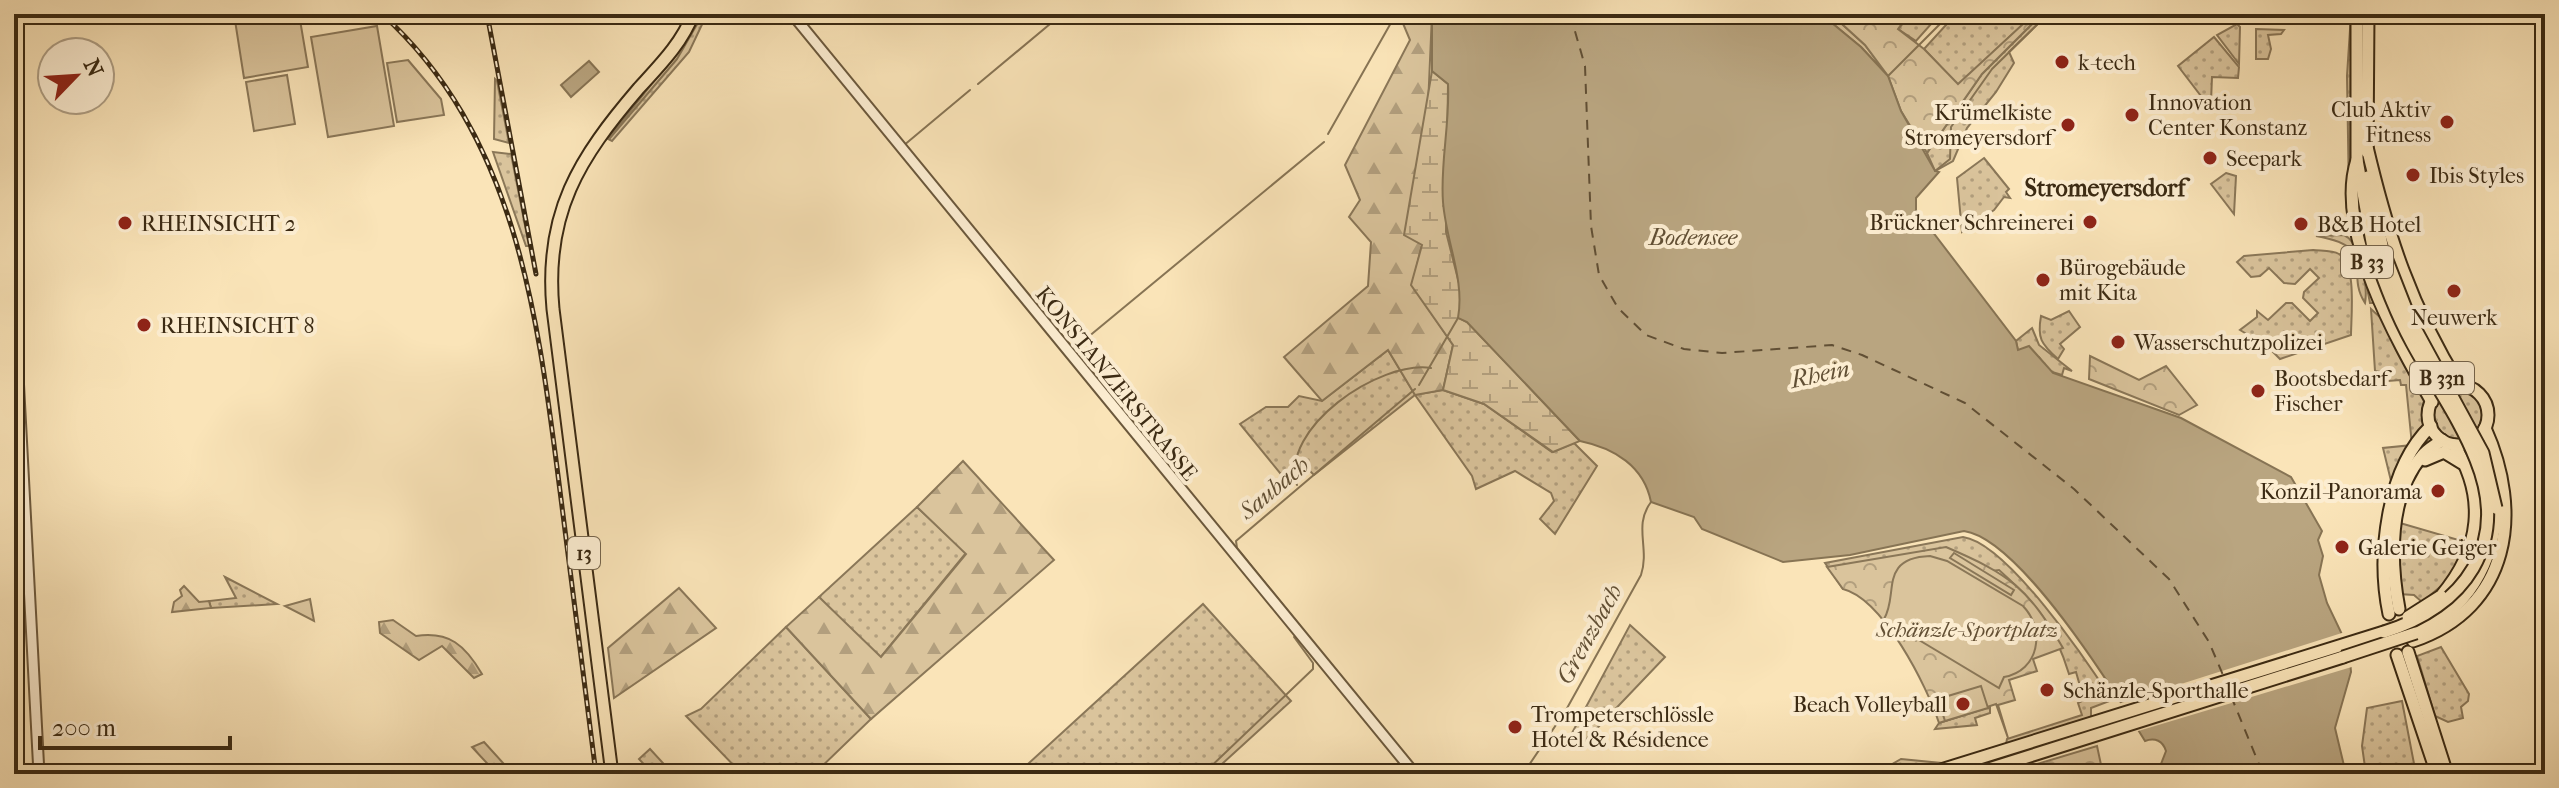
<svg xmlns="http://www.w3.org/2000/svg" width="2559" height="788" font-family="'IM FELL French Canon',serif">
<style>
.grass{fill:url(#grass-dots);stroke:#8a7758;stroke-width:2}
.forest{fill:url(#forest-firs);stroke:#8a7758;stroke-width:2}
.wetland{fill:url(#wetland-marsh);stroke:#8a7758;stroke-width:2}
.park{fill:url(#park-crowns);stroke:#8a7758;stroke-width:2}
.pitch{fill:#dac49c;stroke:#8a7758;stroke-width:2}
.water{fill:#b9a580;stroke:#877454;stroke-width:2}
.pier{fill:#fae4b8}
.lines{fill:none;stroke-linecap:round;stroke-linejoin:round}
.stream{stroke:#877454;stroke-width:2}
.ferry{stroke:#614f34;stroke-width:2;stroke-dasharray:10 8;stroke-linecap:butt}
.tertiary-casing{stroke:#6b583c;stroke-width:13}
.primary-casing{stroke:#3b2a13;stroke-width:15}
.tertiary{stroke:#fcedd1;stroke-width:9}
.primary{stroke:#fae4b8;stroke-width:11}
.rail-casing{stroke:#3b2a13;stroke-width:5}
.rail{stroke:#fcedd1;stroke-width:2;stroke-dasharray:6;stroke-linecap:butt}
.primary-bridge-casing{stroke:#3b2a13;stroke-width:15;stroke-linecap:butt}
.primary-bridge{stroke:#fae4b8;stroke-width:11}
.poi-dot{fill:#8f2418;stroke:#fcedd1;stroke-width:3}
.labels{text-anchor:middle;stroke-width:8;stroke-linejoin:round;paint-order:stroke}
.shield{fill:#fcedd1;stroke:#75644c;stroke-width:2}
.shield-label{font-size:20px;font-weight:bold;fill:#3b2a13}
.poi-label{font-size:22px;fill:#3b2a13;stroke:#fcedd1;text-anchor:start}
.street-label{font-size:22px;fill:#3b2a13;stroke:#fcedd1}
.park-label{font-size:22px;font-style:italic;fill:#635035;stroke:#fcedd1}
.neighbourhood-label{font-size:24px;font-weight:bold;fill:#3b2a13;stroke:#fcedd1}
.water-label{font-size:24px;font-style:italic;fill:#614f34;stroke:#fcedd1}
</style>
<defs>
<pattern id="grass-dots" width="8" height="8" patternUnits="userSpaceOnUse" patternTransform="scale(2)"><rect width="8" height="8" fill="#dac49c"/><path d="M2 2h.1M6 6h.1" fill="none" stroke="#b29f7e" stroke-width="1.8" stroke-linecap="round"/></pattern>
<pattern id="forest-firs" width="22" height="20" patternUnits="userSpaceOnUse" patternTransform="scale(2)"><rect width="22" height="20" fill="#dac49c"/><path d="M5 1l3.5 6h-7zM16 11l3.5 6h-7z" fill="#b29f7e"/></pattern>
<pattern id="wetland-marsh" width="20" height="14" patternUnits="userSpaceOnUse" patternTransform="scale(2)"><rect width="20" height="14" fill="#dac49c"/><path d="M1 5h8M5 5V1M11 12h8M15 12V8" fill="none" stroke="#b29f7e"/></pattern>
<pattern id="park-crowns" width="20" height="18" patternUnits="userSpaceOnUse" patternTransform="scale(2)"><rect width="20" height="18" fill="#dac49c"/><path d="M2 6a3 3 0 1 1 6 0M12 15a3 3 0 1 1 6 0" fill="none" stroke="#b29f7e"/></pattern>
</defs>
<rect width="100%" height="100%" fill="#fae4b8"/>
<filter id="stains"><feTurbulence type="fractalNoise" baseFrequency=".0025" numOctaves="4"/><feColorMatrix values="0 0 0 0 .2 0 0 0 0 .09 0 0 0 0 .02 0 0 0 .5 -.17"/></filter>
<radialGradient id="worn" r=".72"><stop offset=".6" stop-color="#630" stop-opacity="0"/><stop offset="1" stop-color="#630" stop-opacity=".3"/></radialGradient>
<g class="grass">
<path d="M699,14H707L689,52L612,141L608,139L682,46Z"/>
<path d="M1821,14H1831L1865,45L1888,76L1861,47Z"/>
<path d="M1911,14H1940L1916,41L1898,29Z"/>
<path d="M1956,14H2034L1958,85L1924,49Z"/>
<path d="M2042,14H2048L2009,52L2014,63L1996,92L1967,128L1953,161L1935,171L1927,153L1982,74Z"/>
<path d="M2351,14L2350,197L2376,303H2370L2349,197L2347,76Z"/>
<path d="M2237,24L2240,27L2239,64L2217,35Z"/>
<path d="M2256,29L2284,30L2281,34L2268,35L2271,49L2268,59H2256Z"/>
<path d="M2214,37L2239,67L2238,78L2212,77L2211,102L2201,96L2178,66Z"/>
<path d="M495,79L497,81L509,143L494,139Z"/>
<path d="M493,152L511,154L529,246H526Z"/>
<path d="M1984,158L2009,189L2006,192L2010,198L2004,197L1994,210L1962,232L1957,178Z"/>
<path d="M2226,173L2236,176L2234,214L2211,184Z"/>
<path d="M2344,235C2360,242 2368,287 2365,303C2344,271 2380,247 2316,236Z"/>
<path d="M2313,250C2321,251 2332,250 2339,254C2357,263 2351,318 2351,335L2280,359L2268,347L2240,330L2257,317V311L2268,320L2286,303H2292L2310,321L2318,313L2303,298L2304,292L2319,278L2310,269L2295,284L2284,283L2269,268L2260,276L2251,277L2237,262L2244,256Z"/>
<path d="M2371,309L2382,319L2426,404L2424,427L2391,481L2383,448L2412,445L2406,385H2401L2400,380L2376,382L2375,375L2380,372L2375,371Z"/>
<path d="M2069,311L2080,327L2060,344L2064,349L2058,359C2041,344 2037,338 2041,316L2051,320Z"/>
<path d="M2032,328L2039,345L2072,371L2064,368L2062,375L2049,371L2039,357L2018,351L2016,341Z"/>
<path d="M1388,350L1415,395L1443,390L1484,404L1552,452L1574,443L1597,466L1555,534L1540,519L1554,501L1551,493L1515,471L1476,489L1472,476L1415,395L1314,475L1308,469L1289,484L1240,424L1266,407H1288L1299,396L1322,401Z"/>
<circle cx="2459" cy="415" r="25"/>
<path d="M917,507L966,553L880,658L819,597Z"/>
<path d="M2400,523L2469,543L2446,582L2422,602L2414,595L2399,594L2395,556Z"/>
<path d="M1963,537C2007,543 2087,661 2112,700L2091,708V717L2006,744L2007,739L2082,715L2078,703L2084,700L2076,672L2069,674C2054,625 2037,604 1999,570L1843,589L1825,563Z"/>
<path d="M225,577L277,604L211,608L209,601L236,598Z"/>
<path d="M1203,604L1291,701L1211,774H1017Z"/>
<path d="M1630,625L1665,657L1582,744L1572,733Z"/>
<path d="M786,627L871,719L814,774H742L686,716L701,709Z"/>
<path d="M2441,647L2469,694L2468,701L2461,707L2463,718L2448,722L2435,716L2417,656Z"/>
<path d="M2402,701L2416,774H2366L2362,746L2367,708Z"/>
<path d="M1990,707V713L1975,718L1977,725L1935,729L1939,723Z"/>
<path d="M650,749L673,774H653L639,759Z"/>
<path d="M1901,759L1941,763V764L1915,774H1875Z"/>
</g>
<g class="forest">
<path d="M1399,14H1432L1422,245L1412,285L1453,345L1443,390L1415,395L1388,350L1322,401L1284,357L1368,286L1371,242L1349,217L1360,200L1345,165L1410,40Z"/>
<path d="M963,461L1054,560L871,719L786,627L819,597L881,657L966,554L917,507Z"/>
<path d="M184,586L199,602L209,601L211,608L172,612L174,602L182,596L180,590Z"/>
<path d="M679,588L716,628L614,698L608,648Z"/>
<path d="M310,599L314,621L285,606Z"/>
<path d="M393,620L416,636C449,631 465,645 482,674L474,678L442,646L419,660L380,633L379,622Z"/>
<path d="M484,742L513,774H497L472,747Z"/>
</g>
<path class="wetland" d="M1432,71L1448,84L1446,232L1462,295L1459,318L1467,322L1580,441L1553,452L1484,404L1443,390L1453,345L1411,285L1422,245L1404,235Z"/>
<g class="park">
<path d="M1831,14H1909L1898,29L1924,49L1958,84L2034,14H2042L1982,74L1927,153L1901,111L1888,76L1865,45Z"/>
<path d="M2090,356L2139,380L2166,366L2197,405L2179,415L2089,379Z"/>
<path d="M1946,547C2011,575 2027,587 2063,648L2033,659L2037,671L2009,680L2015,700L1998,705L2008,738L1996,704L1939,723C1927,686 1883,599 1843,589L1827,567Z"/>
<path d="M2097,746L2103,774H2004Z"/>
</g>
<g class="pitch">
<path d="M234,14H299L308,67L244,78Z"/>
<path d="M377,26L394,126L328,137L311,37Z"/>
<path d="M408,60L441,99L444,115L397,122L387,63Z"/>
<path d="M287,75L295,124L254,131L246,82Z"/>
<path d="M1954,553L2014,590L2011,595L1950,558Z"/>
<path d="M1930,556L1947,561L2023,606C2046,630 2039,671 2004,677L1999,688L1884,619C1899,595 1878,558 1930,556Z"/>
<path d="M1981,686L1988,708L1945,721L1938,699Z"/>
</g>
<g class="water">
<path d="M1432,14H1821L1861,47L1888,76L1901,111L1935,171L1939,172L1916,198V210L2016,341L2018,350L2029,346L2053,373L2181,418L2291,477L2322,531L2318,540L2323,556L2319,575L2327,603L2349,649L2351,672L2335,728L2346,774H2166L2161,764L2166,751C2163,741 2155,737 2145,741C2115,692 2020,539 1964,531L1850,555L1783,562L1702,529L1694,517L1651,502C1644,466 1614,448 1580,441L1467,322L1458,318C1465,279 1446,242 1443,202C1440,164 1450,124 1448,84L1432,71Z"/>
<path d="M589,61L599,72L571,97L561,85Z"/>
</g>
<path class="pier" d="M2345,632L2355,666L2135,732L2118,704Z"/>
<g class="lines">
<g class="stream">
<path d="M1888,76L1950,14"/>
<path d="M978,84L1062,14"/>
<path d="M1328,134L1396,14"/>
<path d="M610,138L677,59L703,14"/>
<path d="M903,146L970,90"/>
<path d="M1935,171L1950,159L1951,127L1992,69L2048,14"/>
<path d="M1076,347L1324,142"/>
<path d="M1419,385L1458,318"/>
<path d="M1297,485C1279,428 1380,360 1431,368"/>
<path d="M1300,626L1237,548L1236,541L1415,389"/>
<path d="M1203,774L1313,669V663L1294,637"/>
<path d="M1523,774L1566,710L1641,575C1650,548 1633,526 1651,502"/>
</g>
<g class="ferry">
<path d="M1570,14L1585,66L1591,226L1599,275L1618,308L1646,335L1684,349L1722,353L1832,345L1862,355L1965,403L2074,489L2169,579L2209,642L2223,675"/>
<path d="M2231,696L2263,774"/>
</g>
<defs>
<g id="tertiary">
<path d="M792,14L1415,774"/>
<path d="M14,299L39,774"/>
</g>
<g id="primary">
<path d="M2357,14V160L2374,253"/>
<path d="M2367,147C2388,236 2411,307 2460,386"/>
<path d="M2367,152L2368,14"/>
<path d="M2357,160C2334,230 2397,341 2432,402"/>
<path d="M2368,177L2383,250"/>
<circle cx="2458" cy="415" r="30"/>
<path d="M2425,460L2444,452L2462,463"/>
<path d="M2441,596C2481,549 2487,497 2454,445"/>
<path d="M2399,609C2390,561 2388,496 2422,456C2427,449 2436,445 2442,440"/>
<path d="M2389,614C2377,557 2386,469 2431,426"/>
<path d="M2416,633C2467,609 2494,564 2496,508"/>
<path d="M2413,641C2511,608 2523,512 2485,428"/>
<path d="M2408,652L2447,774"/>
<path d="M2397,655L2437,774"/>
<path d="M612,774L553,309C544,213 579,158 639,88C660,65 682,43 693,14"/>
<path d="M1928,774L2384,632"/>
<path d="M1973,774L2343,657"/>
</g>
</defs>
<use href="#tertiary" class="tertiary-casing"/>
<use href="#primary" class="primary-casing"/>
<use href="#tertiary" class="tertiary"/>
<use href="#primary" class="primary"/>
<defs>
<g id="rail">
<path d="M382,14C518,137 538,319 560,491C572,585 584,680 596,774"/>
<path d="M487,14L536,274"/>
</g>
</defs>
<use href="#rail" class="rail-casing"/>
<use href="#rail" class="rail"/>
<defs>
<g id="primary-bridge">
<path d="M2383,250L2410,319L2483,453L2496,508"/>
<path d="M2374,253C2385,284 2396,314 2412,343C2433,382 2460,419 2476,460C2510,544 2465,607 2384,632"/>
<path d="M2408,617L2441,596"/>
<path d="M2343,657L2416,633"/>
</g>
</defs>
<use href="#primary-bridge" class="primary-bridge-casing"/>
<use href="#primary-bridge" class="primary-bridge"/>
</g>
<g class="poi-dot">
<circle cx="2062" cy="62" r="8"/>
<circle cx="2132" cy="115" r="8"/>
<circle cx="2447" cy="122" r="8"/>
<circle cx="2068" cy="125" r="8"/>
<circle cx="2210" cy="158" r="8"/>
<circle cx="2413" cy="175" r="8"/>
<circle cx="2090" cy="222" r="8"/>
<circle cx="125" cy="223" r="8"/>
<circle cx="2301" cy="224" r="8"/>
<circle cx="2043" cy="280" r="8"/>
<circle cx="2454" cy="291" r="8"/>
<circle cx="144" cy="325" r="8"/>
<circle cx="2118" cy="342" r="8"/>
<circle cx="2258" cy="391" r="8"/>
<circle cx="2438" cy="491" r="8"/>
<circle cx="2342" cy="547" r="8"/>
<circle cx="2047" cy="690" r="8"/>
<circle cx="1963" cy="704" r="8"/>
<circle cx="1515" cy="727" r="8"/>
</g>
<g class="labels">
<g class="shield">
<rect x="2341" y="246" width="52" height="32" rx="6"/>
<rect x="2410" y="362" width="64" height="32" rx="6"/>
<rect x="568" y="537" width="32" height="32" rx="6"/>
</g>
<g class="shield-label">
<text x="2367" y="269">B 33</text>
<text x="2442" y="385">B 33n</text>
<text x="584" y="560">13</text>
</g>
<g class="poi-label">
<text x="2078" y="70">k-tech</text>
<text x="2148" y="110">Innovation<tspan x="2148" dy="25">Center Konstanz</tspan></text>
<text x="2431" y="117" text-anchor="end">Club Aktiv<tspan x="2431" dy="25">Fitness</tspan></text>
<text x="2052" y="120" text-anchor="end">Krümelkiste<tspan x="2052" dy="25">Stromeyersdorf</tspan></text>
<text x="2226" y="166">Seepark</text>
<text x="2429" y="183">Ibis Styles</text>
<text x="2074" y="230" text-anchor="end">Brückner Schreinerei</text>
<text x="141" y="231">RHEINSICHT 2</text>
<text x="2317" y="232">B&amp;B Hotel</text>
<text x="2059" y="275">Bürogebäude<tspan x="2059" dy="25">mit Kita</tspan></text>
<text x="2454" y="325" text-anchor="middle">Neuwerk</text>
<text x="160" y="333">RHEINSICHT 8</text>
<text x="2134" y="350">Wasserschutzpolizei</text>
<text x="2274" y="386">Bootsbedarf<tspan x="2274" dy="25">Fischer</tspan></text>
<text x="2422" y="499" text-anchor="end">Konzil-Panorama</text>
<text x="2358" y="555">Galerie Geiger</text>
<text x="2063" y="698">Schänzle-Sporthalle</text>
<text x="1947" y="712" text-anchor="end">Beach Volleyball</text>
<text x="1531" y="722">Trompeterschlössle<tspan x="1531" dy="25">Hotel &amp; Résidence</tspan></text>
</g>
<g class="street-label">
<text transform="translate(1117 383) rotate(51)" y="8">KONSTANZERSTRASSE</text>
</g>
<g class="park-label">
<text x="1967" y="637">Schänzle-Sportplatz</text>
</g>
<g class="neighbourhood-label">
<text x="2105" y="196">Stromeyersdorf</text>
</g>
<g class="water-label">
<text x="1693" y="245">Bodensee</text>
<text transform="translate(1820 374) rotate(-12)" y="8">Rhein</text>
<text transform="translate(1274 488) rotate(-40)" y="8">Saubach</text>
<text transform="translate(1589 634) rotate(-61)" y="8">Grenzbach</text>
</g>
</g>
<rect width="2559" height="788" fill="none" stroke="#fae4b8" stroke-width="48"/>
<rect x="16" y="16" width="2527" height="756" fill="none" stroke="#3b2a13" stroke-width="4"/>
<rect x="24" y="24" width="2511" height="740" fill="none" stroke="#3b2a13" stroke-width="2"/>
<g transform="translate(76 76) rotate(65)"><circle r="38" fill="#fcedd1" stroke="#af9f85" stroke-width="2"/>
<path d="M0-6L14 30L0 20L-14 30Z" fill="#8f2418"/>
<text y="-12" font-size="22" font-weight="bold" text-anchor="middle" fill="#3b2a13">N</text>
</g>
<path d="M40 736v12h190v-12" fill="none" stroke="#3b2a13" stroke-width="4"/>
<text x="52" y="736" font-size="24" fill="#3b2a13" stroke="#fcedd1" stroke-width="6" paint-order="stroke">200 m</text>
<rect width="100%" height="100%" filter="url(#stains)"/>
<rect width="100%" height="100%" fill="url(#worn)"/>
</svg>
